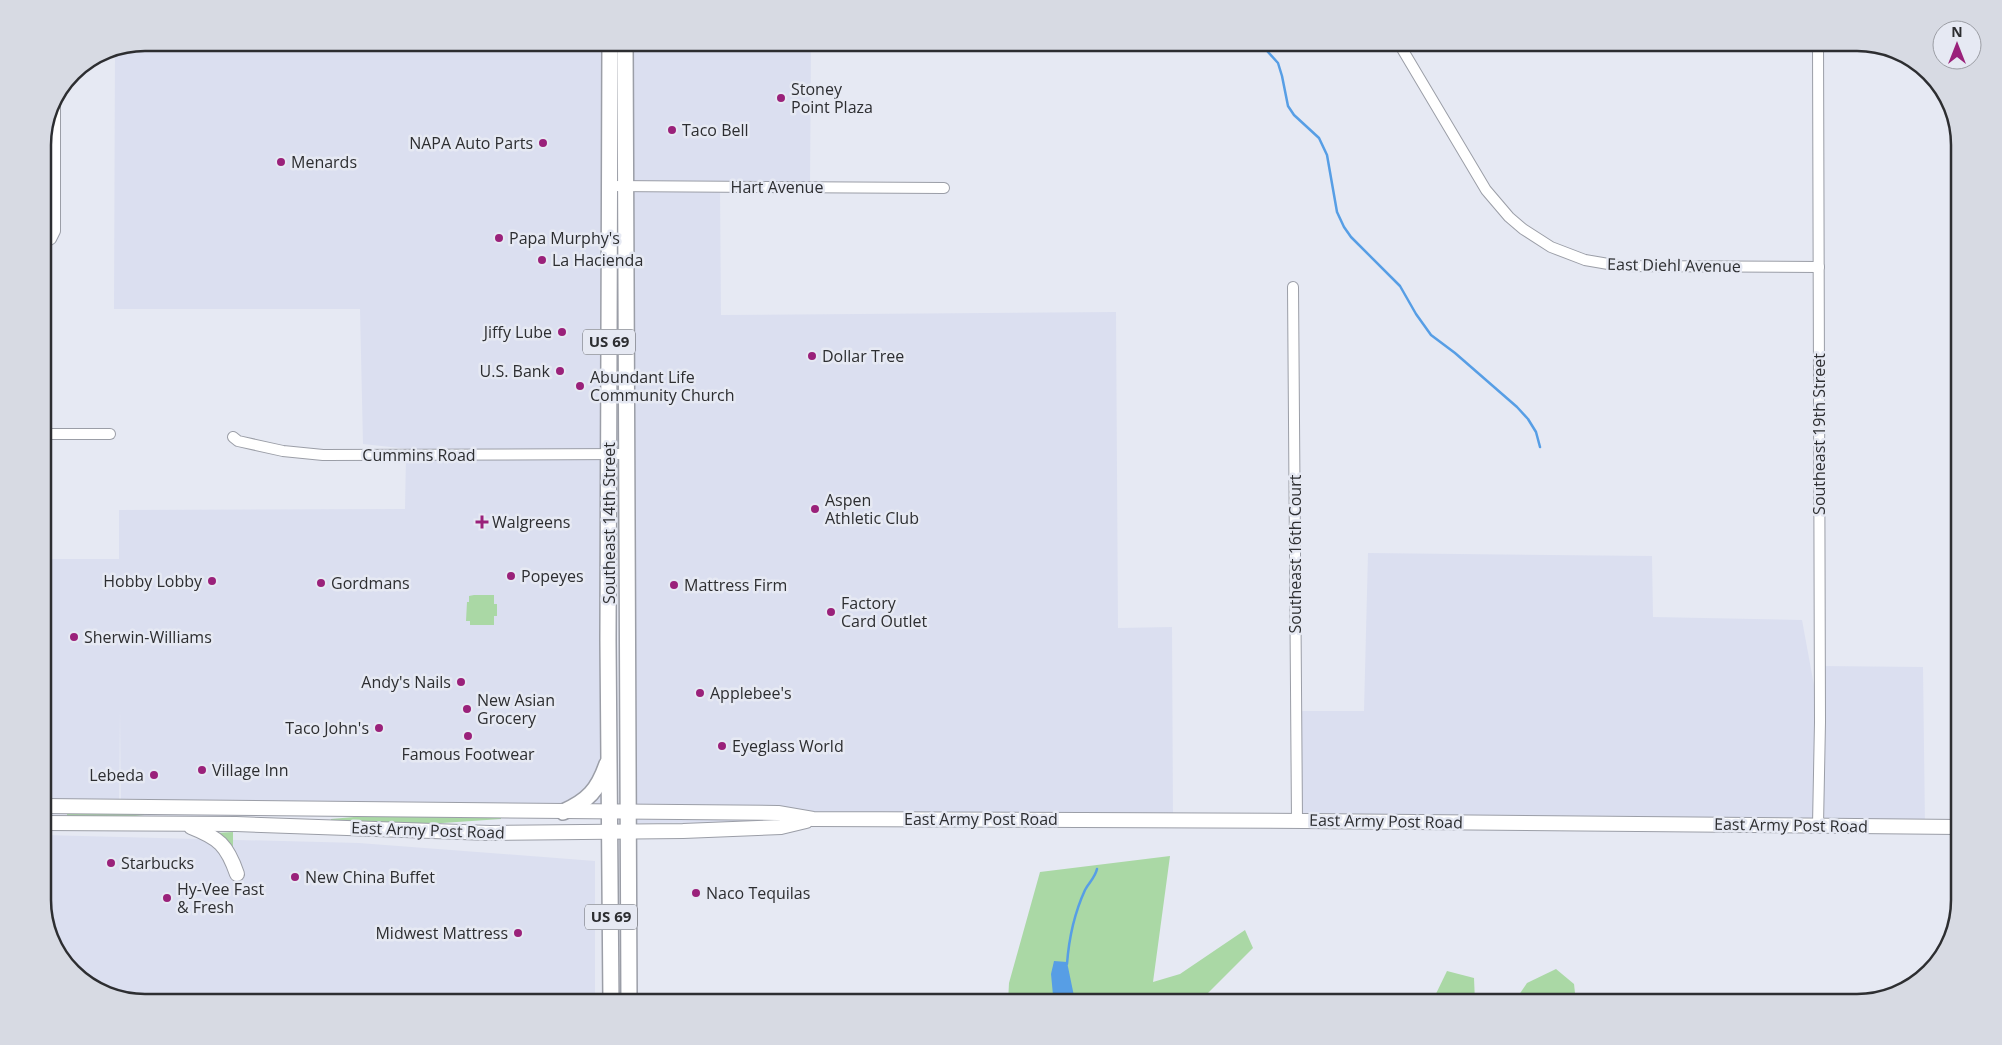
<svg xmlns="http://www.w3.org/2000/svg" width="2002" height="1045" font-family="'Open Sans',sans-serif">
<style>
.built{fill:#dbdff0}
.green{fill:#aad8a5}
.water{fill:#579ee5}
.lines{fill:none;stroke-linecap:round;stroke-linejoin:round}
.stream{stroke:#579ee5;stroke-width:2.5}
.minor-casing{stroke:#9b9ea7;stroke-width:12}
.secondary-casing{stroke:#9b9ea7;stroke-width:16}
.primary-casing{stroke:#9b9ea7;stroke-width:18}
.minor{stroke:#fff;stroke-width:10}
.secondary{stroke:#fff;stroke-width:14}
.primary{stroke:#fff;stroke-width:15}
.poi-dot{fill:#9a217a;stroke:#e6e9f3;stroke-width:2}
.labels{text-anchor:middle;stroke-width:5;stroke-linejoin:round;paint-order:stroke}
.shield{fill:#e6e9f3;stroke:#64666b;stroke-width:1}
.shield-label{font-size:15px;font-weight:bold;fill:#2d2e31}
.poi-label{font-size:16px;fill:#2d2e31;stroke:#e6e9f3;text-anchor:start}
.street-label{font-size:16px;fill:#2d2e31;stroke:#e6e9f3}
.rim{fill:none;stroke:#2d2e31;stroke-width:2.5}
</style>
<rect width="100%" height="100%" fill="#e6e9f3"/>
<g class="built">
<path d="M146,42L610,43L605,818L121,815L120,709L119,815L43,814V559H119V510L405,509L406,455L446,453L363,444L360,309H114L115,49Z"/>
<path d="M625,43H811L810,187L720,186L721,315L1116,312L1118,628L1172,627L1173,820L627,823Z"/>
<path d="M1368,553L1652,556L1653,617L1802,620L1820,718V666L1923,667L1925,827L1297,821L1296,711H1364Z"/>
<path d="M43,835L359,843L595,861V1002H146L100,992L60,956L43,907Z"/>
</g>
<g class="green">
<path d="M474,595H494V604H497V616H494V625H470V621H466L467,602H469V596Z"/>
<path d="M67,812L144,813V815L100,820L67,818Z"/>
<path d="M377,815L501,816V819L413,825L331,821V819Z"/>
<path d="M233,832V852L215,833Z"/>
<path d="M1170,856L1153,982L1180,974L1245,930L1253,948L1199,1002H1008L1009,983L1040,872Z"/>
<path d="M1556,969L1574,984L1576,1002H1514L1527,983Z"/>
<path d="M1447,971L1474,978L1475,1002H1432Z"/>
</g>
<path class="water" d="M1054,961L1067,962L1074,996L1071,1002H1062L1053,995L1051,974Z"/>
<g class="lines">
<g class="stream">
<path d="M1259,42L1278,63L1282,76L1288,106L1294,115L1319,138L1327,155L1337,212L1344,227L1351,237L1400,286L1416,314L1431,335L1455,353L1517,407L1528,419L1536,432L1540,447"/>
<path d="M1067,964C1069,937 1074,914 1085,890C1089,882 1095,878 1097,869"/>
</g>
<defs>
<g id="minor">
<path d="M1398,42L1486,190L1509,217L1523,229L1551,247L1585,260L1620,266L1819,267"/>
<path d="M610,186L944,188"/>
<path d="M43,244L51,239L55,231V99"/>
<path d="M1293,287L1297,821"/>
<path d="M43,434H110"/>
<path d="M233,437L238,441L283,451L323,455L626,454"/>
<path d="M1818,825L1820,722L1818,42"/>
</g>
<g id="secondary">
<path d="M43,806L778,813L813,819L1305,821L1959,827"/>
<path d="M43,823L236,824L490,833L683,831L781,827L806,821"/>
<path d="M191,827C219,838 227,845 237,874"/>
</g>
<g id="primary">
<path d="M610,42L608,641L611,1002"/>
<path d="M625,42L629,1002"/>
<path d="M563,812C588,801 598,790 607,764"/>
</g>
</defs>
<use href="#minor" class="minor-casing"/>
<use href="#secondary" class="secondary-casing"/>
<use href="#primary" class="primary-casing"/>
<use href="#minor" class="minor"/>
<use href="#secondary" class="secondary"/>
<use href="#primary" class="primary"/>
</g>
<g class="poi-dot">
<circle cx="781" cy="98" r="5"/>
<circle cx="672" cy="130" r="5"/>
<circle cx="543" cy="143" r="5"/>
<circle cx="281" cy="162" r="5"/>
<circle cx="499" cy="238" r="5"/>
<circle cx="542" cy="260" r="5"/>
<circle cx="562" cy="332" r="5"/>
<circle cx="812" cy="356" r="5"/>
<circle cx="560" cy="371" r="5"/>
<circle cx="580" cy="386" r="5"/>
<circle cx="815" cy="509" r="5"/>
<path d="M479.5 514.5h5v5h5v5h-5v5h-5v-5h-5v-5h5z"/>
<circle cx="511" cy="576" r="5"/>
<circle cx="212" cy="581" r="5"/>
<circle cx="321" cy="583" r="5"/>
<circle cx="674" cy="585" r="5"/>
<circle cx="831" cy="612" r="5"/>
<circle cx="74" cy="637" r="5"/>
<circle cx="461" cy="682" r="5"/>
<circle cx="700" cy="693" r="5"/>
<circle cx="467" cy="709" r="5"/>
<circle cx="379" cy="728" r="5"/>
<circle cx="468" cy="736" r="5"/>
<circle cx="722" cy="746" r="5"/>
<circle cx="202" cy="770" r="5"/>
<circle cx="154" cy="775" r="5"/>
<circle cx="111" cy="863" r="5"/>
<circle cx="295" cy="877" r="5"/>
<circle cx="696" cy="893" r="5"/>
<circle cx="167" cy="898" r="5"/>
<circle cx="518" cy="933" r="5"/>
</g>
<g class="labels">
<g class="shield">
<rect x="583" y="329.5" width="52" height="25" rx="4"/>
<rect x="585" y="904.5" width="52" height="25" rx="4"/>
</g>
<g class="shield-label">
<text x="609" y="347">US 69</text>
<text x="611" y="922">US 69</text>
</g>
<g class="poi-label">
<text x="791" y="95">Stoney<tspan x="791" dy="18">Point Plaza</tspan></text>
<text x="682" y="136">Taco Bell</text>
<text x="533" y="149" text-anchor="end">NAPA Auto Parts</text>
<text x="291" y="168">Menards</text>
<text x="509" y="244">Papa Murphy's</text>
<text x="552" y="266">La Hacienda</text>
<text x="552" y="338" text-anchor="end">Jiffy Lube</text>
<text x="822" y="362">Dollar Tree</text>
<text x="550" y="377" text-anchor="end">U.S. Bank</text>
<text x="590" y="383">Abundant Life<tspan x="590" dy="18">Community Church</tspan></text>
<text x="825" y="506">Aspen<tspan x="825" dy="18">Athletic Club</tspan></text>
<text x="492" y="528">Walgreens</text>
<text x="521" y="582">Popeyes</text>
<text x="202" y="587" text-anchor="end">Hobby Lobby</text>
<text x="331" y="589">Gordmans</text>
<text x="684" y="591">Mattress Firm</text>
<text x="841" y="609">Factory<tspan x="841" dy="18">Card Outlet</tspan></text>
<text x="84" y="643">Sherwin-Williams</text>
<text x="451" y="688" text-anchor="end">Andy's Nails</text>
<text x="710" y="699">Applebee's</text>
<text x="477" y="706">New Asian<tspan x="477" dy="18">Grocery</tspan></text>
<text x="369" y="734" text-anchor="end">Taco John's</text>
<text x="732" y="752">Eyeglass World</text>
<text x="468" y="760" text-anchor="middle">Famous Footwear</text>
<text x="212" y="776">Village Inn</text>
<text x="144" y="781" text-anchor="end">Lebeda</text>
<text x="121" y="869">Starbucks</text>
<text x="305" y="883">New China Buffet</text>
<text x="177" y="895">Hy-Vee Fast<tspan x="177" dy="18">&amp; Fresh</tspan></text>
<text x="706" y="899">Naco Tequilas</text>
<text x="508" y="939" text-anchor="end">Midwest Mattress</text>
</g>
<g class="street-label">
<text x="777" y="193">Hart Avenue</text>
<text transform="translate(1674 265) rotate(1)" y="6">East Diehl Avenue</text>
<text transform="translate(1819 434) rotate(-90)" y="6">Southeast 19th Street</text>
<text x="419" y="461">Cummins Road</text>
<text transform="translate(609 523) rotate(-90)" y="6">Southeast 14th Street</text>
<text transform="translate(1295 554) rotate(-90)" y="6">Southeast 16th Court</text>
<text x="981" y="825">East Army Post Road</text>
<text transform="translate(1386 821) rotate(1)" y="6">East Army Post Road</text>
<text transform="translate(1791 825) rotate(1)" y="6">East Army Post Road</text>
<text transform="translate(428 830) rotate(2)" y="6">East Army Post Road</text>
</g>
</g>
<path d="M0 0H2002V1045H0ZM145 51H1857A94 94 0 0 1 1951 145V900A94 94 0 0 1 1857 994H145A94 94 0 0 1 51 900V145A94 94 0 0 1 145 51Z" fill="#d7dae3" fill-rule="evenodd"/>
<path class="rim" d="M145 51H1857A94 94 0 0 1 1951 145V900A94 94 0 0 1 1857 994H145A94 94 0 0 1 51 900V145A94 94 0 0 1 145 51Z"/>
<g transform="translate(1957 45)"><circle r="24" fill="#e6e9f3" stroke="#9c9ea5"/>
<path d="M0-4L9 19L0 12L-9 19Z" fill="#9a217a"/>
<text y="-8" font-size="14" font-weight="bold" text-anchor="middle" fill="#2d2e31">N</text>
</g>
</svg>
